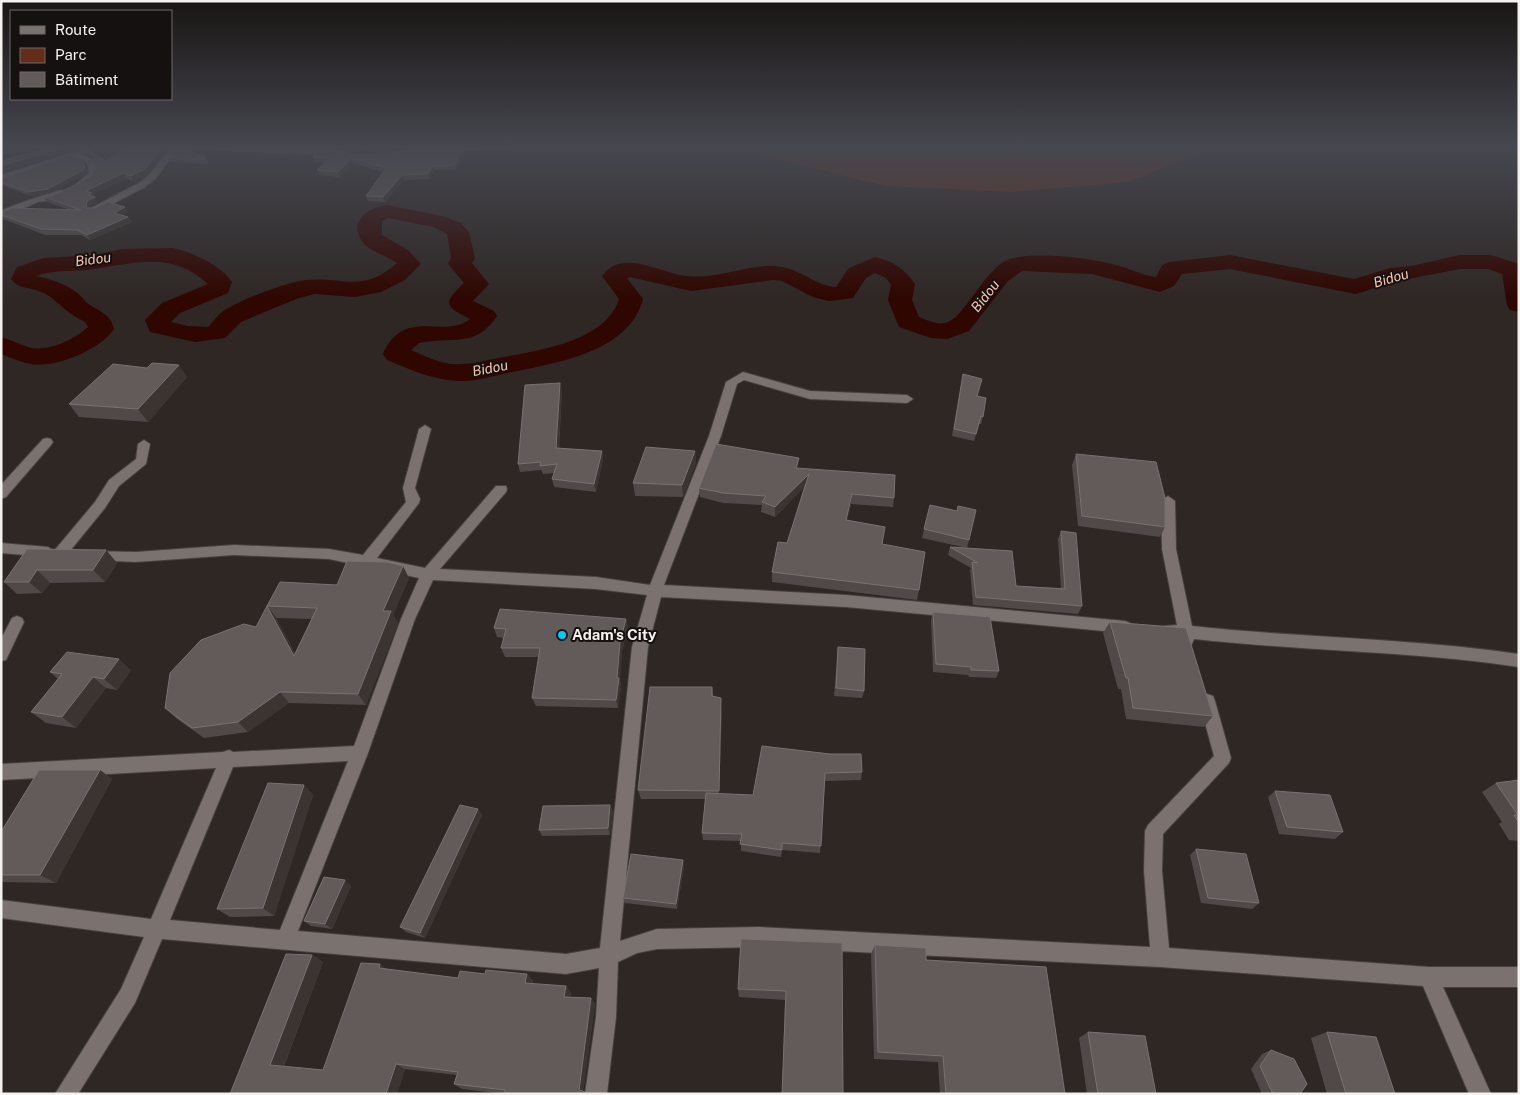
<svg xmlns="http://www.w3.org/2000/svg" width="1520" height="1095" font-family="'Public Sans',sans-serif">
<style>
.green{fill:#632d17}
.lines{fill:none;stroke-linecap:round;stroke-linejoin:round}
.river{fill:#2f0600;fill-rule:evenodd}
.minor-casing{stroke:#47423f;stroke-width:2}
.minor{fill:#7b726f;fill-rule:evenodd}
.wall{fill:#504947}
.shaded-wall{fill:#3b3431}
.building{fill:#625b59;stroke:#797270}
.poi-dot{fill:#00cbf8;stroke:#141110;stroke-width:2}
.labels{text-anchor:middle;stroke-width:4;stroke-linejoin:round;paint-order:stroke}
.far-water-label{font-size:14px;font-style:italic;fill:#fec4ae;stroke:#141110}
.poi-label{font-size:15px;font-weight:bold;fill:#f5f1ef;stroke:#141110;text-anchor:start}
</style>
<rect width="100%" height="100%" fill="#2e2724"/>
<path class="green" d="M743,146H1214L1212,149L1128,182L1012,192L886,186L769,157Z"/>
<g class="lines">
<path class="river" d="M388,205L446,217L461,223L469,232L475,258L472,263L489,284L473,301L494,311L497,316C475,349 452,336 419,343L411,350C427,357 444,366 462,364C476,364 490,359 504,357C541,350 606,341 619,299L602,276C622,247 662,274 688,276C719,280 750,262 782,267C801,270 817,286 836,287L849,268L875,257C893,261 905,269 915,284L912,300L919,317C927,320 936,325 945,323C964,319 982,274 1005,261C1027,250 1092,258 1115,265C1129,268 1142,275 1156,277L1162,265L1169,262L1230,255L1354,279L1390,268L1411,266L1460,255H1491L1519,264V312L1510,310L1507,305L1502,274L1488,269H1460L1393,282L1356,294L1230,269L1182,274L1174,286L1160,292L1092,274L1022,271L1008,281L969,331L947,339L931,338L899,327L888,300L891,285L886,278L875,273L866,278L853,298L829,301L813,297L782,281L773,280L691,291L630,277L627,278L643,299C629,353 555,363 508,373C492,376 474,382 459,381C433,380 411,370 387,360L383,354C404,306 444,340 470,319C445,307 442,303 464,283L448,264L451,258L447,234L433,227L388,218L382,221V235L408,250L421,264L405,280L381,292L355,297L314,294L296,299L241,322L225,338L195,342L150,332L145,320L162,303L208,284C172,251 137,263 94,269C74,272 55,269 36,276C50,279 64,283 76,292C81,295 85,302 90,305C101,312 111,315 114,329C100,350 56,368 31,364C21,362 11,358 1,354V337C12,340 22,346 32,348C50,351 75,339 88,327C86,320 80,320 74,316C61,308 54,296 39,291C28,287 18,289 11,279L17,267L44,258L94,255L122,249L173,248C194,253 219,264 232,282L228,293L180,313L171,322L188,326L208,327C213,323 216,316 221,313C236,301 287,282 306,280C344,276 362,294 397,263C387,256 374,253 365,245C346,224 366,207 388,205Z"/>
<defs>
<g id="minor">
<path d="M1,146H11L1,149Z"/>
<path d="M93,146H104L82,154L94,160L97,173L92,181L83,186L76,184L89,173L87,163L74,157L1,181V175Z"/>
<path d="M172,146H280L340,150L344,153L340,156L179,148L155,179L145,187L97,212H91V208L139,183L149,175Z"/>
<path d="M473,146H514L510,148L406,154L402,152L406,150Z"/>
<path d="M61,190L64,191V195L53,200L38,202L1,218V211C21,202 40,196 61,190Z"/>
<path d="M743,372L810,391L907,395L913,399L907,403L810,399L744,380L737,384L721,436L664,585L846,595L1125,621L1130,623L1132,627L1130,631L1125,633L846,607L661,597L648,647L620,941L657,929L759,927L1150,947L1144,871L1145,831L1148,825L1214,756L1199,701L1201,696L1207,694L1213,696L1215,701L1231,758L1229,763L1163,834L1162,871L1169,948L1429,967H1519V987H1443L1491,1094H1469L1423,986L1160,967L759,947L657,949L637,953L618,962L616,1017L607,1094H585L596,1017L599,968L566,974L162,939L135,1003L78,1094H55L121,989L144,937L1,918V900L151,919L216,768L1,780V764L223,752L229,750L233,752L354,746L401,619L419,578L329,559L234,555L136,562L92,560L87,559L85,555L87,551L136,552L234,545L329,549L363,555L406,502L403,488L419,429L425,425L431,429L415,488L420,499L419,503L377,558L425,568L496,486H506L507,489L506,492L440,569L596,577L650,585L709,436L726,382ZM433,580L596,589L647,595L632,647L600,948L566,954L298,931L368,753L415,619ZM348,761L280,930L170,920L233,767Z"/>
<path d="M47,438L51,439L53,442L51,445L6,497L1,499V485L43,439Z"/>
<path d="M144,440L150,444L146,464L119,486L105,508L65,557L60,558L54,554L48,557L1,553V543L48,547L54,551L95,502L109,480L136,459L138,444Z"/>
<path d="M1168,496L1175,501L1176,549L1192,626C1300,638 1411,638 1519,654V667C1412,651 1302,651 1194,639L1192,644L1187,646L1182,644L1179,637L1164,634L1162,630L1164,626L1177,625L1162,549L1161,501Z"/>
<path d="M17,616L22,618L24,622L6,660L1,661V639L12,618Z"/>
</g>
</defs>
<use href="#minor" class="minor-casing"/>
<use href="#minor" class="minor"/>
</g>
<g class="wall">
<path d="M178,146L208,161L207,164L170,162L168,158Z"/>
<path d="M334,146H365L367,150L334,147Z"/>
<path d="M462,146L463,151L456,170H434L430,179L404,180L385,202L368,201L366,196L383,172L353,163L340,177L319,175L317,170L325,163L315,162L313,157L363,155Z"/>
<path d="M83,149L105,161L148,174L134,181L126,179L93,194L98,202L90,206V208L128,212L122,215L128,217L132,222L90,240L81,235H45L3,219L1,217V213L70,210L47,202L44,197L53,196L90,177L96,168L94,160L86,154Z"/>
<path d="M83,160L85,164L87,173L50,193L31,196L1,185V179Z"/>
<path d="M963,374L977,396L983,417L981,424H979L974,441L952,436Z"/>
<path d="M187,377L148,422L79,417L69,404Z"/>
<path d="M562,391L559,448L602,451L603,459L596,492L554,487L552,479L554,473L543,474L541,470L520,472L518,464Z"/>
<path d="M695,451L696,463L683,497L635,496L633,483Z"/>
<path d="M1076,454L1165,527L1160,537L1078,526L1072,465Z"/>
<path d="M798,468L894,498L893,507L851,504L847,520L882,544L919,590L917,600L772,582V572L787,543L804,487L775,517L761,512L762,505L723,503L700,497L699,488Z"/>
<path d="M930,505L969,540L967,548L922,538Z"/>
<path d="M1061,531L1082,606L1078,614L973,605L970,570L971,568L948,555L950,547L1012,551L1016,586L1061,588L1058,539Z"/>
<path d="M27,549L106,550L117,563L105,582L50,583L42,593L17,594L4,582Z"/>
<path d="M409,578L393,615L398,623L366,705L289,703L248,732L204,738L177,719L165,708L276,618L295,653L312,619L276,618L267,606L337,585Z"/>
<path d="M933,612L999,671L996,678L969,677L968,675L933,672L931,620Z"/>
<path d="M626,619L628,628L622,651L620,679L621,687L618,708L536,706L532,698L539,657H505L501,648L504,638L497,637L494,628Z"/>
<path d="M1110,622L1213,716L1204,727L1126,719L1121,689H1118L1103,633Z"/>
<path d="M838,647L864,691L862,698L834,696Z"/>
<path d="M131,670L117,690L106,688L76,728L46,723L31,712L58,679L50,672Z"/>
<path d="M712,687L713,696L722,707L719,794L753,795L762,746L862,772L861,780L825,781L820,853L782,850L781,857L741,851V841L703,840L702,833L705,799H641L638,790Z"/>
<path d="M100,770L112,779L56,883L1,882V832Z"/>
<path d="M1519,780V841L1509,840L1499,824L1502,822L1482,792L1496,783Z"/>
<path d="M304,785L313,795L274,916L230,917L217,909Z"/>
<path d="M1275,791L1343,832L1335,839L1279,834L1268,797Z"/>
<path d="M610,805L613,812L610,835L542,836L539,830Z"/>
<path d="M478,809L482,815L425,938L406,932L400,927Z"/>
<path d="M1196,849L1259,903L1252,909L1201,903L1190,855Z"/>
<path d="M683,860L684,866L677,909L625,903L623,898Z"/>
<path d="M351,886L332,929L311,926L304,921Z"/>
<path d="M842,943L843,1094H782L785,1000L739,997L738,989Z"/>
<path d="M875,945L926,960L1065,1094H940L938,1062L874,1059L871,954Z"/>
<path d="M312,955L323,962L284,1066L323,1070L386,969L458,978L485,974H527L533,981L532,984L566,986L571,993L570,997L591,998L595,1004L583,1091L587,1094H504L462,1089L454,1084L457,1075L405,1069L397,1094H230Z"/>
<path d="M1088,1032L1156,1094H1087L1079,1038Z"/>
<path d="M1327,1032L1395,1094H1327L1311,1038Z"/>
<path d="M1271,1050L1300,1094H1262L1251,1069L1262,1054Z"/>
</g>
<g class="shaded-wall">
<path d="M68,146H80L82,148L1,173V166Z"/>
<path d="M163,146H170L148,174L134,181L131,176Z"/>
<path d="M462,146L463,151L456,170L455,165Z"/>
<path d="M351,158L353,163L340,177L338,172Z"/>
<path d="M83,160L85,164L87,173L50,193L31,196L28,192Z"/>
<path d="M432,166L434,170L430,179L428,174Z"/>
<path d="M123,173L126,179L93,194L98,202L90,206V213L86,208L88,195L86,191Z"/>
<path d="M402,175L404,180L385,202L383,197Z"/>
<path d="M125,207L128,212L117,218L114,213Z"/>
<path d="M128,217L132,222L90,240L87,235Z"/>
<path d="M179,365L187,377L148,422L138,409Z"/>
<path d="M560,383L562,391L558,456L556,448Z"/>
<path d="M602,451L603,459L596,492L594,484Z"/>
<path d="M695,451L696,463L683,497L682,485Z"/>
<path d="M799,458L798,468H796Z"/>
<path d="M809,474L808,484L775,517V507Z"/>
<path d="M852,494L851,504L845,530L846,520Z"/>
<path d="M106,550L117,563L105,582L93,570Z"/>
<path d="M403,566L409,578L393,615L398,623L366,705L358,694L383,611Z"/>
<path d="M37,570L50,583L42,593L29,582Z"/>
<path d="M267,606L276,618L303,668L294,656Z"/>
<path d="M626,619L628,628L622,651L620,679L621,687L618,708L616,700L617,678L620,642Z"/>
<path d="M119,659L131,670L117,690L104,679Z"/>
<path d="M93,677L106,688L76,728L62,717Z"/>
<path d="M280,692L289,703L248,732L238,722Z"/>
<path d="M721,698L722,707L719,800V791Z"/>
<path d="M100,770L112,779L56,883L40,875Z"/>
<path d="M304,785L313,795L274,916L263,908Z"/>
<path d="M610,805L613,812L610,835L608,828Z"/>
<path d="M478,809L482,815L425,938L420,933Z"/>
<path d="M683,860L684,866L677,909L676,904Z"/>
<path d="M345,880L351,886L332,929L325,924Z"/>
<path d="M312,955L323,962L282,1070L270,1065Z"/>
<path d="M380,964L389,971L379,968Z"/>
<path d="M527,974L533,981L530,990L525,983Z"/>
<path d="M566,986L571,993L569,1003L564,997Z"/>
<path d="M591,998L595,1004L583,1094L579,1090Z"/>
<path d="M396,1064L405,1069L397,1094H386Z"/>
</g>
<g class="building">
<path d="M45,146H68L1,166V162L11,158L51,148Z"/>
<path d="M130,146H163L145,169L131,176L123,173L86,191L92,193L88,195L95,197L87,201L86,208H95L108,202L125,207L114,213L128,217L87,235L77,230L41,229L1,215V213L12,208L81,210L44,197L53,196L90,177L96,168L94,157L83,149L87,148L105,161Z"/>
<path d="M178,146L206,158L205,160L168,158Z"/>
<path d="M462,146L455,165L432,166L428,174L402,175L383,197L366,196L386,168L351,158L338,172L317,170L330,158L313,157L322,150L363,155Z"/>
<path d="M71,155L83,160L85,169L48,189L28,192L1,182V179Z"/>
<path d="M152,363L179,365L138,409L69,404L113,364L147,368Z"/>
<path d="M963,374L982,379L977,396L986,398L983,417L981,416L976,434L954,429Z"/>
<path d="M560,383L556,448L602,451L594,484L552,479L557,464L540,466L541,462L518,464L525,385Z"/>
<path d="M716,444L799,458L796,468L895,475L894,498L852,494L846,520L885,527L882,544L925,552L919,590L772,572L778,542L787,543L809,474L775,507L762,502L766,496L723,493L699,488Z"/>
<path d="M646,447L695,451L682,485L633,483Z"/>
<path d="M1076,454L1156,462L1165,498V527L1082,516Z"/>
<path d="M930,505L957,511L958,506L976,510L969,540L924,529Z"/>
<path d="M1061,531L1076,533L1082,606L976,597L972,562L978,563L950,547L1012,551L1016,586L1065,589Z"/>
<path d="M27,549L106,550L93,570H37L29,582H4Z"/>
<path d="M347,561L387,562L403,566L383,611H391L358,694L280,692L238,722L192,728L165,708L170,673L201,640L244,624L256,627L267,606L294,656L317,608L267,606L280,582L337,585Z"/>
<path d="M500,609L626,619L620,642L617,678H619L616,700L532,698L540,648H501L506,629L494,628Z"/>
<path d="M933,612L990,617L999,671L971,670V667L936,664Z"/>
<path d="M1110,622L1186,628L1213,716L1133,708L1128,678H1126Z"/>
<path d="M838,647L865,649L864,691L836,688Z"/>
<path d="M67,652L119,659L104,679L93,677L62,717L31,712L62,674L50,672Z"/>
<path d="M650,687H712V696L721,698L719,791L638,790Z"/>
<path d="M762,746L830,754H861L862,772L825,773L821,846L782,843V850L740,844L742,834L702,833L706,793L753,795Z"/>
<path d="M39,770H100L40,875H1V832Z"/>
<path d="M1519,780V823L1514,815H1518L1496,783Z"/>
<path d="M268,783L304,785L263,908L217,909Z"/>
<path d="M1275,791L1330,795L1343,832L1287,827Z"/>
<path d="M460,805L478,809L420,933L400,927Z"/>
<path d="M610,805L608,828L539,830L543,806Z"/>
<path d="M1196,849L1246,854L1259,903L1208,898Z"/>
<path d="M631,854L683,860L676,904L623,898Z"/>
<path d="M324,877L345,880L325,924L304,921Z"/>
<path d="M741,939L842,943L843,1094H782L786,991L738,989Z"/>
<path d="M875,945L926,948V960L1046,967L1065,1094H946L943,1056L878,1052Z"/>
<path d="M286,954L312,955L270,1065L323,1070L361,963L380,964L379,968L458,978L460,971L485,974L486,970L527,974L525,983L566,986L564,997L591,998L579,1090L585,1092V1094H505V1090L454,1084L458,1072L396,1064L386,1094H230Z"/>
<path d="M1088,1032L1145,1036L1156,1094H1098Z"/>
<path d="M1327,1032L1376,1037L1395,1094H1346Z"/>
<path d="M1271,1050L1294,1059L1307,1084L1300,1094H1277L1272,1092L1260,1066Z"/>
</g>
<linearGradient id="sky" x2="0" y2="1"><stop stop-color="#191514"/><stop offset="0.49" stop-color="#464750"/><stop offset="1" stop-color="#464750" stop-opacity="0"/></linearGradient>
<rect width="1520" height="299" fill="url(#sky)"/>
<circle class="poi-dot" cx="562" cy="635" r="5"/>
<g class="labels">
<g class="far-water-label">
<text transform="translate(93 259) rotate(-7)" y="5">Bidou</text>
<text transform="translate(1391 278) rotate(-16)" y="5">Bidou</text>
<text transform="translate(985 296) rotate(-52)" y="5">Bidou</text>
<text transform="translate(490 368) rotate(-11)" y="5">Bidou</text>
</g>
<g class="poi-label">
<text x="572" y="640">Adam's City</text>
</g>
</g>
<rect width="1520" height="1095" fill="none" stroke="#f5f1ef" stroke-width="5"/>
<rect x="10" y="10" width="162" height="90" fill="#141110" stroke="#6e6b69"/>
<rect x="20" y="26" width="25" height="8" fill="#7b726f" stroke="#6e6b69"/>
<text x="55" y="35" font-size="15" fill="#f5f1ef">Route</text>
<rect x="20" y="48" width="25" height="15" fill="#632d17" stroke="#6e6b69"/>
<text x="55" y="60" font-size="15" fill="#f5f1ef">Parc</text>
<rect x="20" y="72" width="25" height="15" fill="#625b59" stroke="#6e6b69"/>
<text x="55" y="85" font-size="15" fill="#f5f1ef">Bâtiment</text>
</svg>
